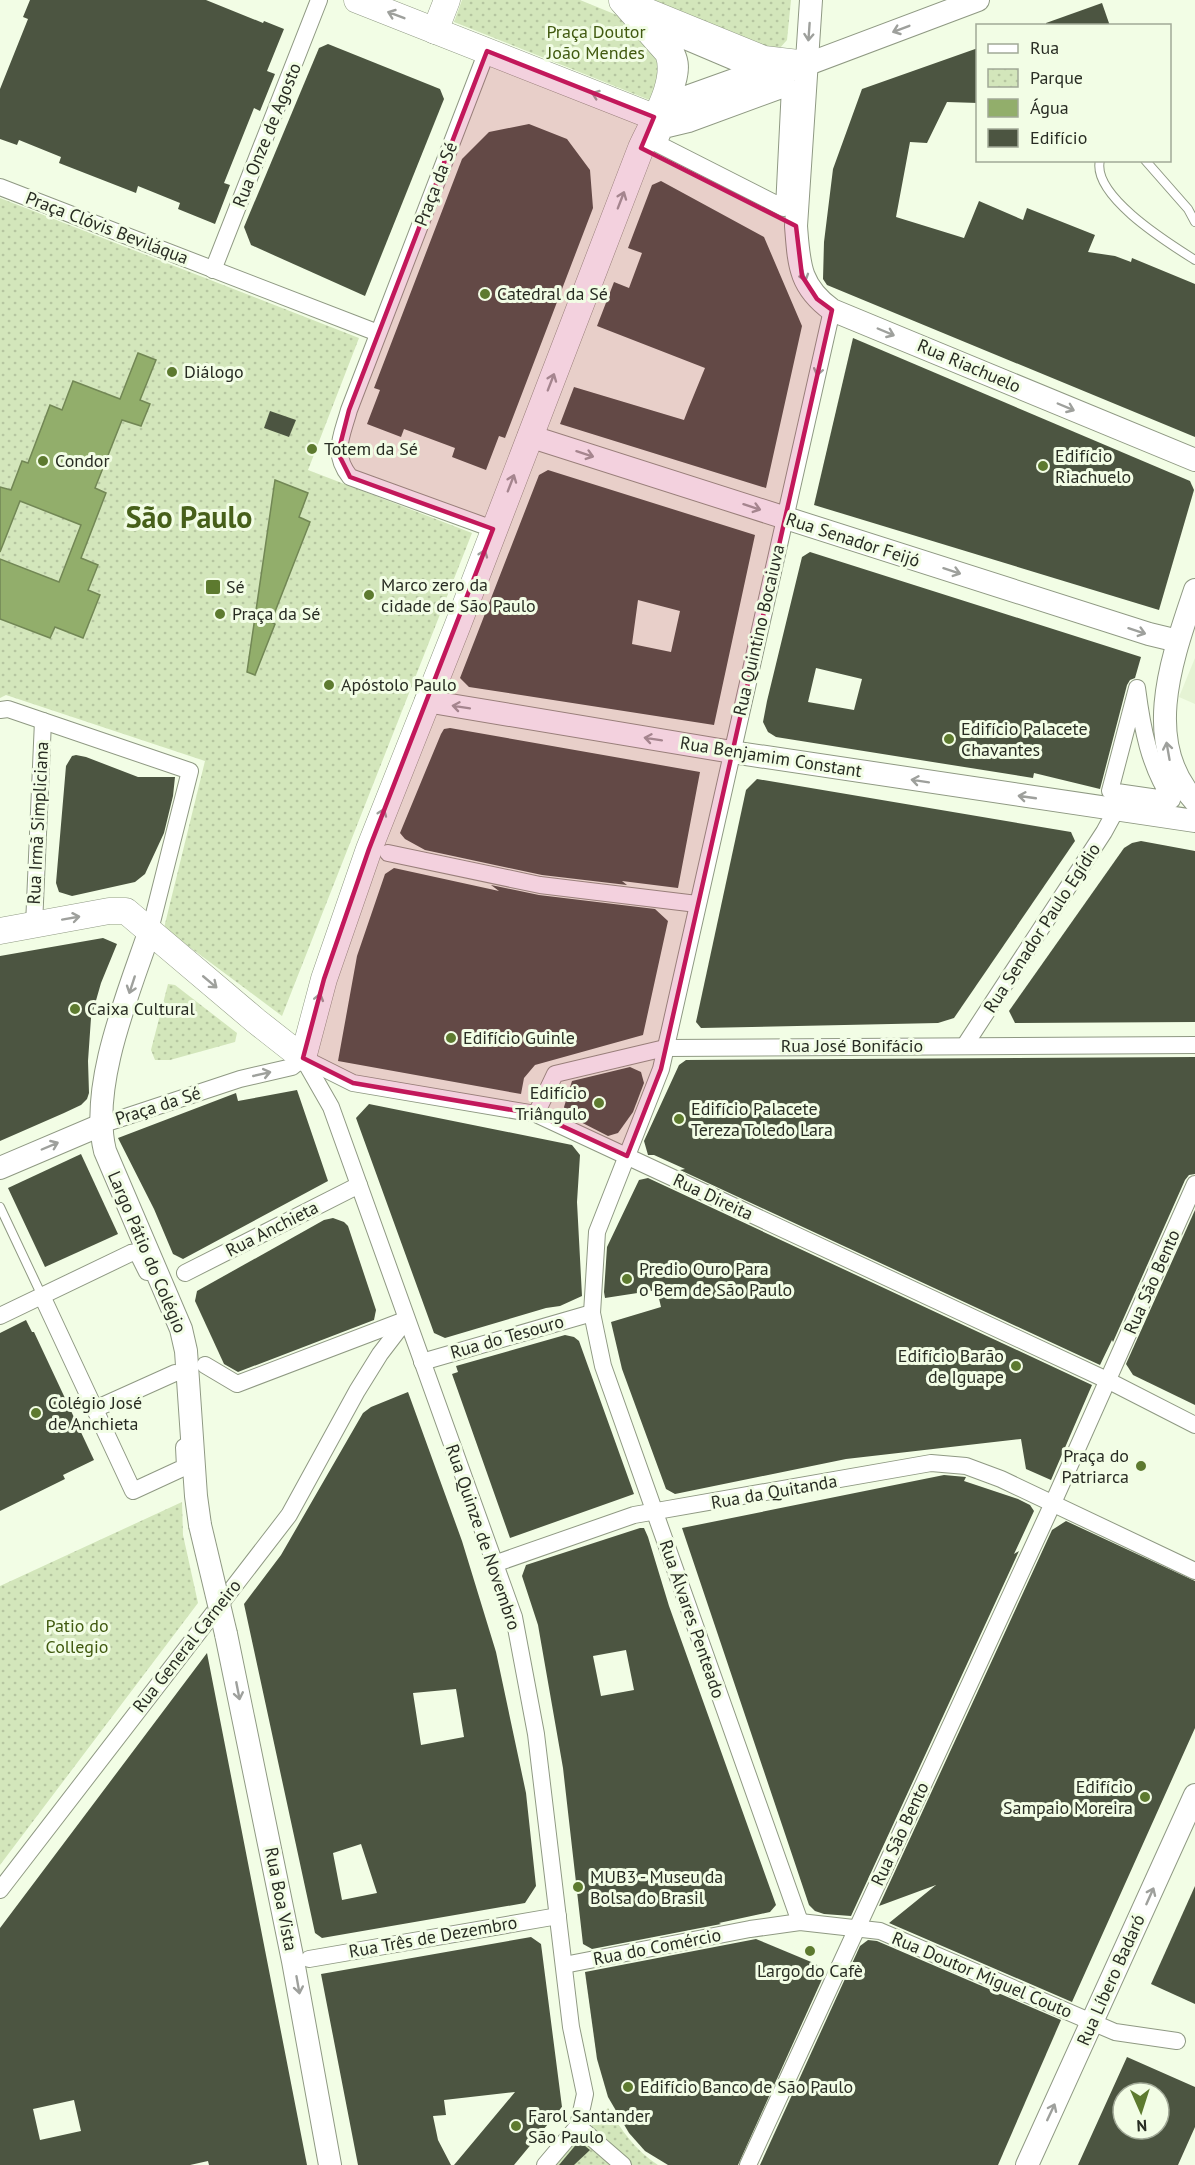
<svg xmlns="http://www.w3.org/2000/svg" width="1195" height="2165" font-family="'PT Sans',sans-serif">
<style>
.built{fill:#e5f3d4}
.park{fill:url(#park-dots)}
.water{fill:#92ae6b;stroke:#728755;stroke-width:1.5}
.building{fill:#4c5541;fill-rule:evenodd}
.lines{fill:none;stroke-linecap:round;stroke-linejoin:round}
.lane-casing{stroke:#8f9983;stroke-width:10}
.street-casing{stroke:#8f9983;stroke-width:18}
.secondary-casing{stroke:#8f9983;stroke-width:24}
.primary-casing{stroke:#8f9983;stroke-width:27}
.lane{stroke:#fff;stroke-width:8}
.street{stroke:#fff;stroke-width:16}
.secondary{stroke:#fff;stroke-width:22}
.primary{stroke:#fff;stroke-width:26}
.secondary-bridge-casing{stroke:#8f9983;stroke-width:24;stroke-linecap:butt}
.secondary-bridge{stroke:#fff;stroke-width:22}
.oneway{stroke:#9ea09c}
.marked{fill:#c2185b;fill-opacity:0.2;stroke:#c2185b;stroke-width:4.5;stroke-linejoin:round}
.poi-dot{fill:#5d7a2f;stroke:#f2fde5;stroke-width:2}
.labels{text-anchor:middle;stroke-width:6;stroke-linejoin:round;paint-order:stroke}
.park-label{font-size:18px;fill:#415a10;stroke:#f2fde5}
.street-label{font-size:18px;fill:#282c23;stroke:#f2fde5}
.poi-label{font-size:18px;fill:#282c23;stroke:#f2fde5;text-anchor:start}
.town-label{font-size:30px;font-weight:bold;fill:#47601a;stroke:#f2fde5}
</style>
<defs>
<pattern id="park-dots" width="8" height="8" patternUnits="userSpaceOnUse" patternTransform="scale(1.5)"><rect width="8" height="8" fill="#d3e6bb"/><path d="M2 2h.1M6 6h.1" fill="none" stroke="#b5c5a0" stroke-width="1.8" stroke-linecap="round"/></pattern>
</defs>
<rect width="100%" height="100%" fill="#f2fde5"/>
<path class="built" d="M1195,658V704L1179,697Z"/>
<g class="park">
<path d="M462,0H580L624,18L659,56L662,68L652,101L454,22Z"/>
<path d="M644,0H791L787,40L779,49L767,51Z"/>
<path d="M0,198L359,338L308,470L472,533L282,1016L164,928L205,761L6,695L0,698Z"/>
<path d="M168,984L175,985L237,1033L235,1042L170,1060H155L151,1050Z"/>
<path d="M182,1502L183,1535L198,1603L0,1865V1586Z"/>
<path d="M608,2108C622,2131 635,2150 658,2165H555Z"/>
</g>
<g class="water">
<path d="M138,353L156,360L140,400L150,404L141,426L122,420L95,488L106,493L81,558L98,565L88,590L100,595L83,638L55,627L50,638L0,619V559L59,582L81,525L20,501L0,552V487L11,490L22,461L28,463L50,405L62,410L73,381L120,399Z"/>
<path d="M275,480L308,493L299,517L310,522L271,622L275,624L255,675L247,672Z"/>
</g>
<g class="building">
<path d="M30,0H206L263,23L264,21L284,29L267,71L275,74L260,111L254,108L224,183L230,185L215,224L178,209L180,203L138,186L136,193L59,163L61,157L19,140L17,145L0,139V89L28,19L23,17Z"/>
<path d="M1102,3L1110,26H1046V23Z"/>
<path d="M328,44L440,89L444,99L365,296L251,245L244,227L319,48Z"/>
<path d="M978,48V103L947,102L927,143L910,142L896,217L964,238L979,201L1023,220L1027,208L1095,235L1088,252L1115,256L1131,262L1132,258L1195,284V437L827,285L823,279L824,242L833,169L862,89Z"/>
<path d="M529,124L567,139L590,170L593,208L505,438L499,436L486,470L452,457L455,448L404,429L401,437L367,424L380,390L374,388L462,159L489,132Z"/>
<path d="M661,181L764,237L802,326L766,488L560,424L574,387L684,420L689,407L705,368L597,326L614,282L629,288L642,253L628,248L652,185Z"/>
<path d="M853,338L1190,481L1194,490L1159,610L814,505Z"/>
<path d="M270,411L296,420L289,437L264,428Z"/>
<path d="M548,470L755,535L714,725L469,687L460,678L539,475ZM638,600L680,611L671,652L632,644Z"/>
<path d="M810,552L1141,657L1135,678L1130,680L1127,685L1100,789L1034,773L1033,778L776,737L768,732L763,722L767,701L802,557ZM816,668L862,679L854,710L808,702Z"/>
<path d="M450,728L700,772L678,888L622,881L627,885L542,875L425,850L405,839L400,833L426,770L441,734L444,729Z"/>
<path d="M76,755L86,757L138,777H175L173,796L164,833L145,874L135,882L72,896L59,892L56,883L66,766L72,756Z"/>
<path d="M757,779L1071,832L1075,841L954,1018L938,1023L701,1028L696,1022L746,790Z"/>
<path d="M1141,841L1195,851V1022L1015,1023L1009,1011L1016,1001L1124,848L1132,843Z"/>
<path d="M394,868L499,891L491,885L539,895L655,909L668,921L643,1035L535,1065L524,1078L521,1094L338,1061L357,956L385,874Z"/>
<path d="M103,938L117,944L101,983L91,1018L88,1061L89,1093L87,1099L81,1105L64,1113L0,1141V956Z"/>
<path d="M1195,1057V1174L1189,1175L1185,1180L1113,1342L1112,1340L1100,1365L680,1170L685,1169L654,1155H648L644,1141L679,1065L686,1060Z"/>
<path d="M630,1067L641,1072L644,1083L633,1112L618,1133L608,1136L567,1115L564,1107L572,1081Z"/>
<path d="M297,1090L328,1181L183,1259L173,1254L154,1209L118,1138L236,1093L238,1101Z"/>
<path d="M369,1104L572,1145L580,1155L577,1202L582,1296L560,1306L546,1308L445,1338L434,1333L356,1118Z"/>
<path d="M81,1154L118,1234L45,1267L8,1188Z"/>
<path d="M648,1178L1092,1385L1051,1480L1026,1469L1021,1439L846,1459L675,1494L666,1489L622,1369L611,1322L661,1307L657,1290L605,1298L604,1292L607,1247L639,1180Z"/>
<path d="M1195,1210V1405L1133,1375L1126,1364Z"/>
<path d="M333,1218L344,1222L348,1226L376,1310L374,1320L238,1372L224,1364L195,1301L197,1291L324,1220Z"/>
<path d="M26,1320L32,1332H34L94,1460L63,1475L65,1479L0,1511V1333Z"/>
<path d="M565,1335L574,1337L579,1341L634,1494L510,1538L452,1374L458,1372L456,1366Z"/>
<path d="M408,1392L462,1541L496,1652L526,1793L536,1886L525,1903L322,1938L315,1933L244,1604L281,1555L363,1413L371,1407ZM456,1689L464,1737L421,1745L413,1693ZM361,1844L377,1893L342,1900L333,1853Z"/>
<path d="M944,1475L966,1477L964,1481L1018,1499L1030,1505L1034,1511L1014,1554L1019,1551L851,1916L824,1914L815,1911L809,1905L682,1528Z"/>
<path d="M1066,1521L1195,1581V1728L1072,2002L889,1923L936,1885L879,1906L1052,1530Z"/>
<path d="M640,1528H644L648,1537L669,1606L776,1905L770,1912L719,1923L721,1924L592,1949L583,1944L563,1768L538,1625L522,1576L526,1565ZM626,1650L634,1690L601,1696L593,1656Z"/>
<path d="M207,1653L307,2165H209L208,2161L190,2165H0V1928ZM74,2100L81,2131L40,2140L33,2109Z"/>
<path d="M1195,1886V2004L1151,1984Z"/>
<path d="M531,1937L541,1944L562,2107L514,2165H454L515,2092L444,2100L446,2115L433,2116L438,2140L451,2165H358L321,1974Z"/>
<path d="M756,1939L816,1964L820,1969L823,1977L738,2165H668L645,2151L629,2133L608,2097L597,2059L585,1972Z"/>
<path d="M868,1940L877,1941L1061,2020L998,2165H760L860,1946Z"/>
<path d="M1127,2057L1195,2087V2127L1178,2165H1078ZM1123,2093H1159V2129H1123Z"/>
<path d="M579,2141L590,2150L574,2165H559Z"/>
</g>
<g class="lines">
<defs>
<g id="lane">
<path d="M1100,160C1091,196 1170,244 1195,260"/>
<path d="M1145,160L1188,209L1195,222"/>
<path d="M0,1207L42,1296"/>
</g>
<g id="street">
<path d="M661,31L753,70L672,99C684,66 684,58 661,31Z"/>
<path d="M487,51L349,410C342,436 331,453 350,477L493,529"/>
<path d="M790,87L784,208L658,144L664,130L689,124Z"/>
<path d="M0,187L378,333"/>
<path d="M213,270L319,0"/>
<path d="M1137,688C1142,727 1149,767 1172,800L1110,791Z"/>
<path d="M0,710L8,709L190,771L150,930"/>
<path d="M388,853L540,885L697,904"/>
<path d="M34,925L43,721"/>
<path d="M965,1045L1104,832L1116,810"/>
<path d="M303,1058L331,1107L514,1617L536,1734L571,2027L585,2094L578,2126L545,2165"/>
<path d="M303,1058L353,1083L536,1114L1109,1381L1195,1425"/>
<path d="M536,1114L555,1074L665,1048L1195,1045"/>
<path d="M101,1125L240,1079L292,1067L303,1058"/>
<path d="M185,1273L359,1185"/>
<path d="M42,1296L133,1491L185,1467L184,1447"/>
<path d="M0,1316L131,1253L137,1252L147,1272"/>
<path d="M422,1362L592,1313"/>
<path d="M205,1365L237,1384L405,1320"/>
<path d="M95,1409L175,1373"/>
<path d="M494,1564L634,1515L931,1463L966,1466L1001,1479L1195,1571"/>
<path d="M0,1890L289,1515L357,1391L380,1354L406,1320"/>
<path d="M800,1922L603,1366L592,1313L597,1232L661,1069L832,310"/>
<path d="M309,1959L558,1916"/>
<path d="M564,1965L750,1929L800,1922L880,1931L1115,2032L1177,2041"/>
<path d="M578,2126L623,2165"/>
<path d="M748,2165L1053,1503L1195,1184"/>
</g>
<g id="secondary">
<path d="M811,0L796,226C799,264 799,286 832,310L1195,460"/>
<path d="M654,117L686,110L978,0"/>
<path d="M529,436L1149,634L1178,641"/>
<path d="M1195,590C1173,656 1140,742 1195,801"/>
<path d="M426,701L732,752L1195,821"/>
<path d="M150,930C129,992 89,1086 105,1151L181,1329L186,1351L196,1496L200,1525"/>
<path d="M0,1168L101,1125"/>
<path d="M226,1634L293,1961L330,2165"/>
<path d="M1027,2165L1195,1795"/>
</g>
<g id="primary">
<path d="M357,0L654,117"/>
<path d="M629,4L764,59L807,64"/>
<path d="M435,31L447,0"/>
<path d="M0,931L109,911H126L256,1021L303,1058L324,979L369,849L457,627L641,148C653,121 679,82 668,53L622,1"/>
</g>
</defs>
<use href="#lane" class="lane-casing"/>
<use href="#street" class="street-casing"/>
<use href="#secondary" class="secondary-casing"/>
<use href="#primary" class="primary-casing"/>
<use href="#lane" class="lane"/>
<use href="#street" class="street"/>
<use href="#secondary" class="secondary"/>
<use href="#primary" class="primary"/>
<defs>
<path id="secondary-bridge" d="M200,1525L226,1634"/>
</defs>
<use href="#secondary-bridge" class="secondary-bridge-casing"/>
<use href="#secondary-bridge" class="secondary-bridge"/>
</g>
<defs><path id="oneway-shaft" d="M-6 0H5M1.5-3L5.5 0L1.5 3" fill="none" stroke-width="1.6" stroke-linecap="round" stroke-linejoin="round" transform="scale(1.5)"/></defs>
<g class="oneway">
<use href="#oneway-shaft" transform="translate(396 15) rotate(-159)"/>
<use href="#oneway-shaft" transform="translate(901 29) rotate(159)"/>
<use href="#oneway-shaft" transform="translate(809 32) rotate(94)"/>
<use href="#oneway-shaft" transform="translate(600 96) rotate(-159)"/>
<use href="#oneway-shaft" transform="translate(621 200) rotate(-69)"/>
<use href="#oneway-shaft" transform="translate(803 273) rotate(73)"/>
<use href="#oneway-shaft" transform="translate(886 332) rotate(23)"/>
<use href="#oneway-shaft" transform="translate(819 367) rotate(103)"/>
<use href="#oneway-shaft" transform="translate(551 382) rotate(-69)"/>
<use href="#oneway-shaft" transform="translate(1066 407) rotate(23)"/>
<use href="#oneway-shaft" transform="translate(585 454) rotate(18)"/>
<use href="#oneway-shaft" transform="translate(511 483) rotate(-69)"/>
<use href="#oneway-shaft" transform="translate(752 507) rotate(18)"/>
<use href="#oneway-shaft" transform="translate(482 558) rotate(-70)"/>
<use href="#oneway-shaft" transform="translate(952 571) rotate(18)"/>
<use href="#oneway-shaft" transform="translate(1137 631) rotate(18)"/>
<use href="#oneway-shaft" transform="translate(461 707) rotate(-171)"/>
<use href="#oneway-shaft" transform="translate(653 739) rotate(-171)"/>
<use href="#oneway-shaft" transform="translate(1168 751) rotate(-100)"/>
<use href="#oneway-shaft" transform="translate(920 781) rotate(-171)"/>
<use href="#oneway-shaft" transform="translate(1027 797) rotate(-172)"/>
<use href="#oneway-shaft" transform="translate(381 817) rotate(-69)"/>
<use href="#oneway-shaft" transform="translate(71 918) rotate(-10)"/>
<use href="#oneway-shaft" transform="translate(210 982) rotate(40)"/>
<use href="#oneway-shaft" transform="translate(132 985) rotate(108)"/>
<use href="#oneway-shaft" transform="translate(318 1002) rotate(-75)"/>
<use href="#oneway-shaft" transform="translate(262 1074) rotate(-13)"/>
<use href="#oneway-shaft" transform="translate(50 1146) rotate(-23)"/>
<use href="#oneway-shaft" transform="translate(238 1691) rotate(79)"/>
<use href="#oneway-shaft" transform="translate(1150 1896) rotate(-66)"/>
<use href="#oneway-shaft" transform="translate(298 1985) rotate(80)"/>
<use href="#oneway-shaft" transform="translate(1051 2112) rotate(-65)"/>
</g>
<path class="marked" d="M487,51L654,117L641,148L796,226L802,276L817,299L832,310L661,1069L627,1156L536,1114L353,1083L303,1058L324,979L369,849L493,529L350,477L338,453L349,410Z"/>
<g class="poi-dot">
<circle cx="485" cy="294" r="6"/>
<circle cx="172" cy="372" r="6"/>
<circle cx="312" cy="449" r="6"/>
<circle cx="43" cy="461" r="6"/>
<circle cx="1043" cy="466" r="6"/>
<rect x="205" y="579" width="16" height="16" rx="3"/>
<circle cx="369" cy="595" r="6"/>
<circle cx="220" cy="614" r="6"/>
<circle cx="329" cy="685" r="6"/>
<circle cx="949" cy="739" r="6"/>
<circle cx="75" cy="1009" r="6"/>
<circle cx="451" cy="1038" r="6"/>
<circle cx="599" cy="1103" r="6"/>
<circle cx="679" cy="1119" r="6"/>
<circle cx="627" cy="1279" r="6"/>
<circle cx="1016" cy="1366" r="6"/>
<circle cx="36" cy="1413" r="6"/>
<circle cx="1141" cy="1466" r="6"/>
<circle cx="1145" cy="1797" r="6"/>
<circle cx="578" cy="1887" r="6"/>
<circle cx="810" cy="1951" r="6"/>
<circle cx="628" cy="2087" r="6"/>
<circle cx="516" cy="2126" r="6"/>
</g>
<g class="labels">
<g class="park-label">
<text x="596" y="38">Praça Doutor<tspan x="596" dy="21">João Mendes</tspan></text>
<text x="77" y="1632">Patio do<tspan x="77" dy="21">Collegio</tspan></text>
</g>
<g class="street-label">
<text transform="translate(267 135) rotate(-68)" y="6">Rua Onze de Agosto</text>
<text transform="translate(436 184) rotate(-69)" y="6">Praça da Sé</text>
<text transform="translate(107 228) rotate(21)" y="6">Praça Clóvis Beviláqua</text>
<text transform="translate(969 366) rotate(23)" y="6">Rua Riachuelo</text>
<text transform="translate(853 540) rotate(18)" y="6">Rua Senador Feijó</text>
<text transform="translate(759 630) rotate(-77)" y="6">Rua Quintino Bocaiuva</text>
<text transform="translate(771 757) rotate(9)" y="6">Rua Benjamim Constant</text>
<text transform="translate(38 823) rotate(-87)" y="6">Rua Irmã Simpliciana</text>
<text transform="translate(1042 928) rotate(-57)" y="6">Rua Senador Paulo Egídio</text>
<text x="852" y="1052">Rua José Bonifácio</text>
<text transform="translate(158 1106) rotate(-18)" y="6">Praça da Sé</text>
<text transform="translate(713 1197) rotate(25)" y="6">Rua Direita</text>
<text transform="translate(272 1229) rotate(-27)" y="6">Rua Anchieta</text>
<text transform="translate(147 1252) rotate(67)" y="6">Largo Pátio do Colégio</text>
<text transform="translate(1152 1282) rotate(-66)" y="6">Rua São Bento</text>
<text transform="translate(507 1337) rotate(-16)" y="6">Rua do Tesouro</text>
<text transform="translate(774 1492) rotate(-10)" y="6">Rua da Quitanda</text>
<text transform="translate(483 1537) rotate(71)" y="6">Rua Quinze de Novembro</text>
<text transform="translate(692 1619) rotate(71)" y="6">Rua Álvares Penteado</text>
<text transform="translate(187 1646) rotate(-52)" y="6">Rua General Carneiro</text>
<text transform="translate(900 1834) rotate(-65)" y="6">Rua São Bento</text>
<text transform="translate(281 1899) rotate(79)" y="6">Rua Boa Vista</text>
<text transform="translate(433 1937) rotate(-10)" y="6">Rua Três de Dezembro</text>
<text transform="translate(657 1947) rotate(-11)" y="6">Rua do Comércio</text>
<text transform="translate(982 1975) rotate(23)" y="6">Rua Doutor Miguel Couto</text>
<text transform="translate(1111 1980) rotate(-66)" y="6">Rua Líbero Badaró</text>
</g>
<g class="poi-label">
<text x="497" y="300">Catedral da Sé</text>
<text x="184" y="378">Diálogo</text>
<text x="324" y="455">Totem da Sé</text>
<text x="1055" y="462">Edifício<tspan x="1055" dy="21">Riachuelo</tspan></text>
<text x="55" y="467">Condor</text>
<text x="381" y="591">Marco zero da<tspan x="381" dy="21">cidade de São Paulo</tspan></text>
<text x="226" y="593">Sé</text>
<text x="232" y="620">Praça da Sé</text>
<text x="341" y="691">Apóstolo Paulo</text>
<text x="961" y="735">Edifício Palacete<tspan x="961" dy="21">Chavantes</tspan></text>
<text x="87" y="1015">Caixa Cultural</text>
<text x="463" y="1044">Edifício Guinle</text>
<text x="587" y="1099" text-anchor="end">Edifício<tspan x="587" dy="21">Triângulo</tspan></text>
<text x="691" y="1115">Edifício Palacete<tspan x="691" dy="21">Tereza Toledo Lara</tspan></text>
<text x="639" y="1275">Predio Ouro Para<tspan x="639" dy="21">o Bem de São Paulo</tspan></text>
<text x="1004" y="1362" text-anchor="end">Edifício Barão<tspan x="1004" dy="21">de Iguape</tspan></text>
<text x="48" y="1409">Colégio José<tspan x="48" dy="21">de Anchieta</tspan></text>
<text x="1129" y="1462" text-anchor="end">Praça do<tspan x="1129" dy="21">Patriarca</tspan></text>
<text x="1133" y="1793" text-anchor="end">Edifício<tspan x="1133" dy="21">Sampaio Moreira</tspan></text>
<text x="590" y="1883">MUB3 - Museu da<tspan x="590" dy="21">Bolsa do Brasil</tspan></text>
<text x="810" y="1977" text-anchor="middle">Largo do Cafè</text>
<text x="640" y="2093">Edifício Banco de São Paulo</text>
<text x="528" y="2122">Farol Santander<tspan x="528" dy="21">São Paulo</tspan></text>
</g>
<g class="town-label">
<text x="189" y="528">São Paulo</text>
</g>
</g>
<rect x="976" y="24" width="195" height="138" fill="#f2fde5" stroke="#a1a997" stroke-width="1.5"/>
<rect x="988" y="44" width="30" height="9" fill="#ffffff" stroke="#a1a997" stroke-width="1.5"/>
<text x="1030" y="54" font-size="18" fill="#282c23">Rua</text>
<rect x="988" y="69" width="30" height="18" fill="url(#park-dots)" stroke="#a1a997" stroke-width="1.5"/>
<text x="1030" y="84" font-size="18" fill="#282c23">Parque</text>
<rect x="988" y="99" width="30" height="18" fill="#92ae6b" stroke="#a1a997" stroke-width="1.5"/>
<text x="1030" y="114" font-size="18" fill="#282c23">Água</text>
<rect x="988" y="129" width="30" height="18" fill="#4c5541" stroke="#a1a997" stroke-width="1.5"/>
<text x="1030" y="144" font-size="18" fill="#282c23">Edifício</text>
<g transform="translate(1141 2111) rotate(177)"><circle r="28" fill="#f2fde5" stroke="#a1a997" stroke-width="1.5"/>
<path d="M0-4.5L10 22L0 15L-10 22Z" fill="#5d7a2f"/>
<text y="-9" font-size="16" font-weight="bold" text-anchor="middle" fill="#282c23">N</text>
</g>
</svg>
